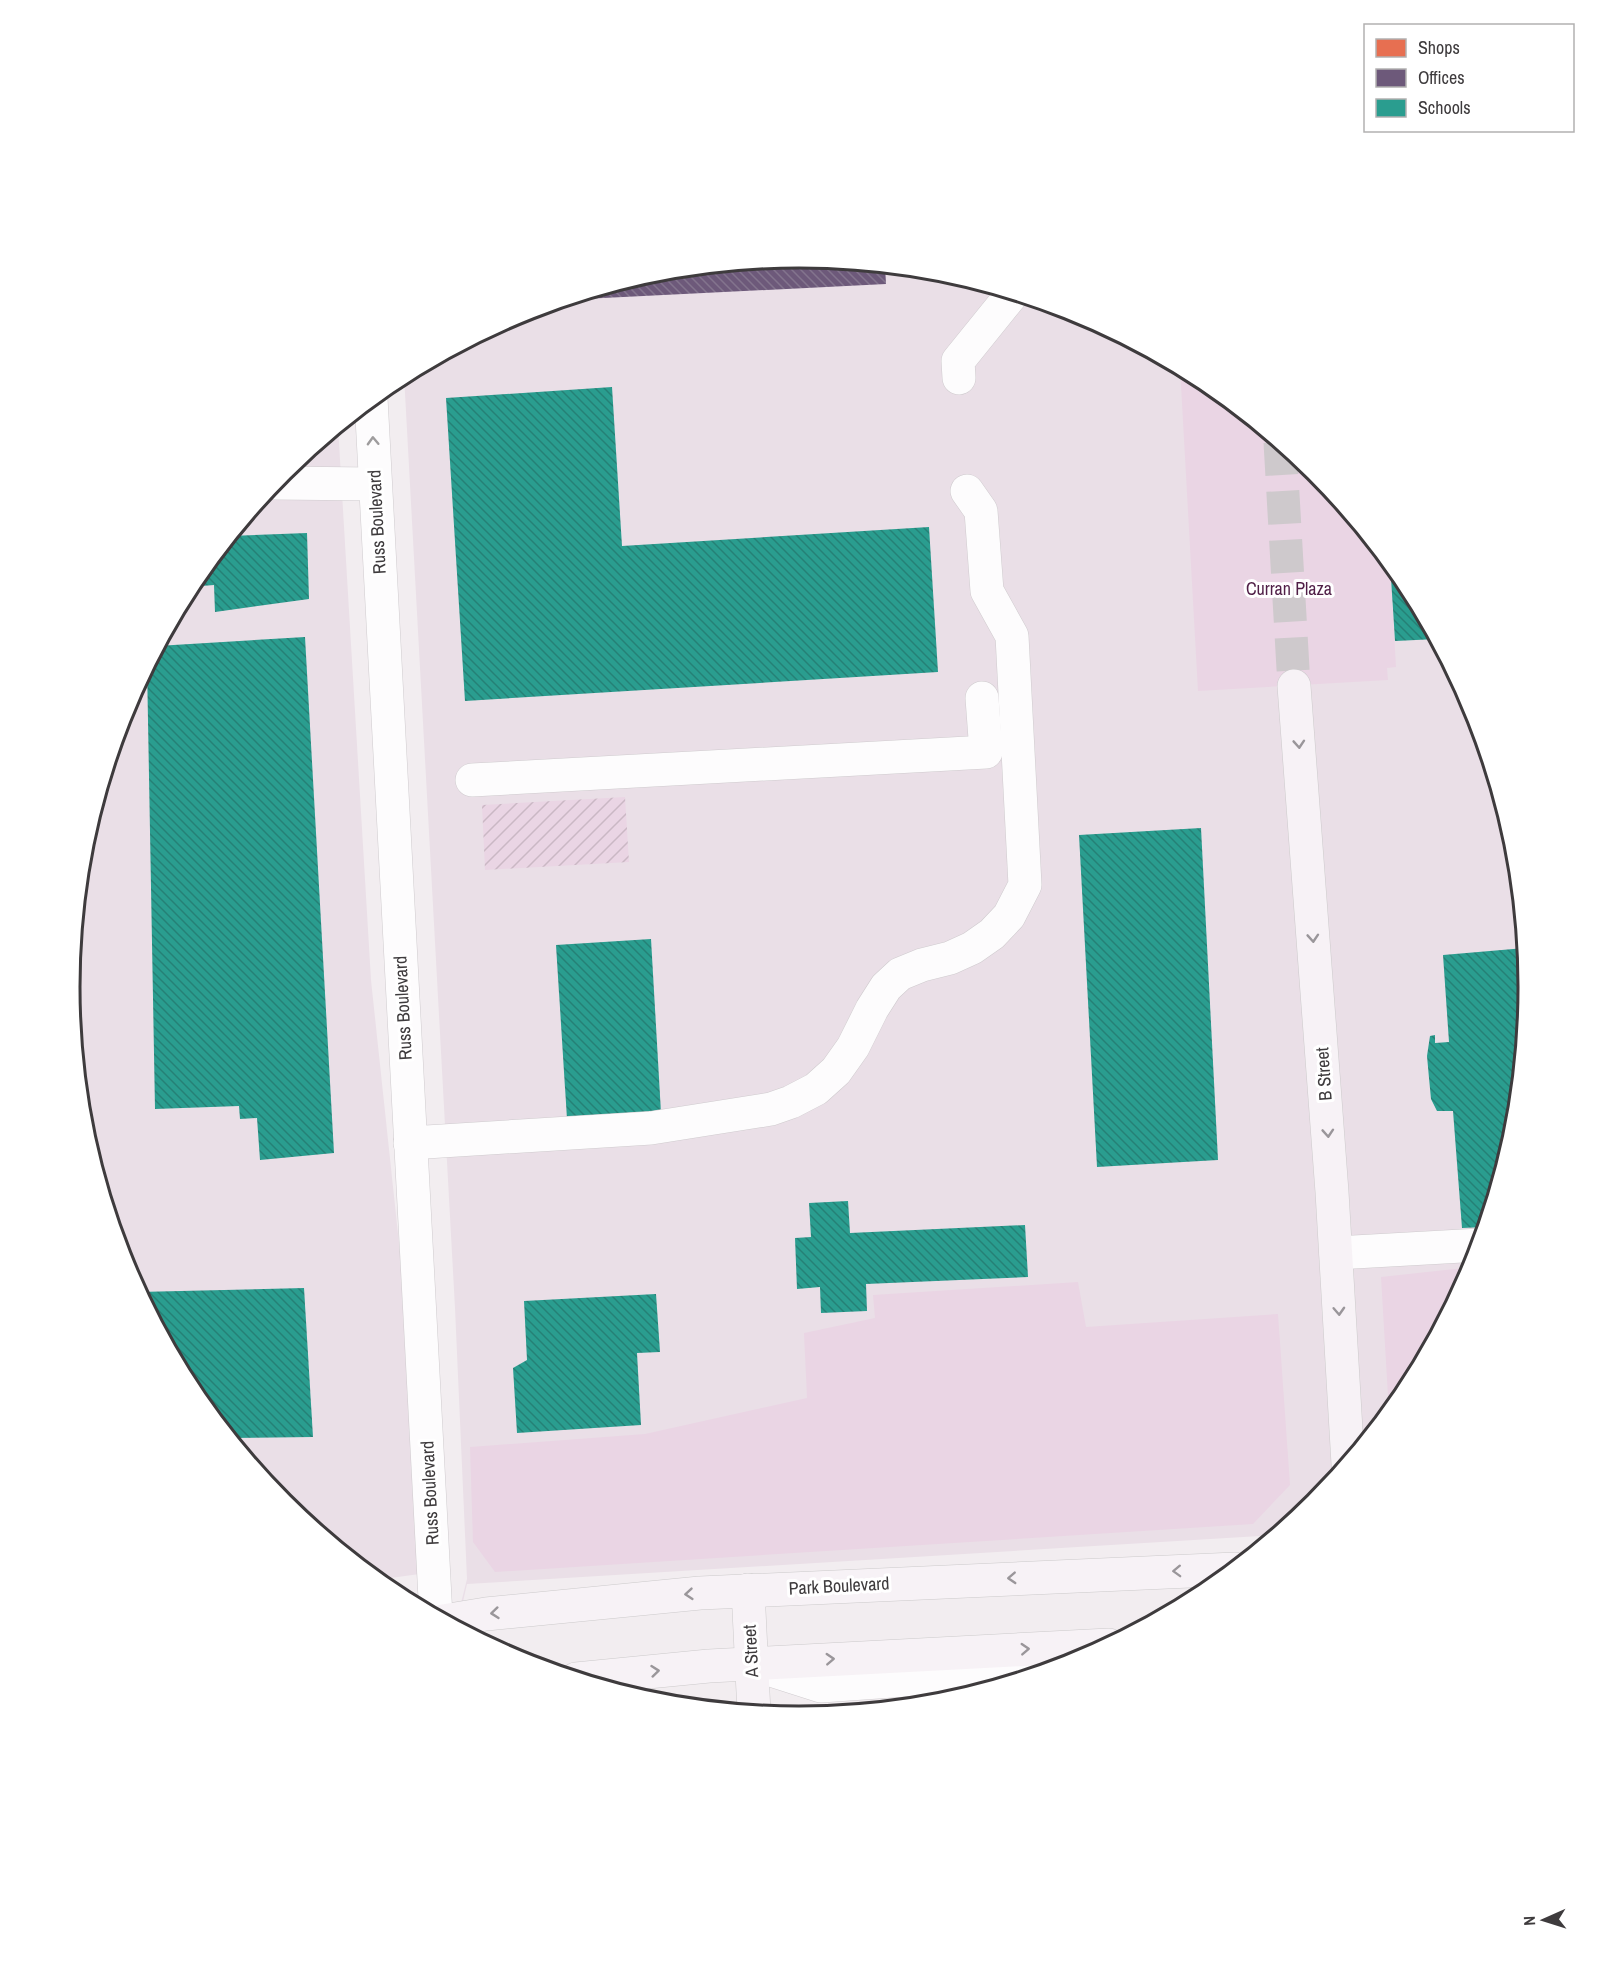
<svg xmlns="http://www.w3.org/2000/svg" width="1598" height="1974" font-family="'Archivo Narrow',sans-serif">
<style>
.built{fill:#eadfe7}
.park{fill:#ead5e4}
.garden{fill:url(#garden-furrows)}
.shops{fill:url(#shops-back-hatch)}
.offices{fill:url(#offices-back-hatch)}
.schools{fill:url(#schools-back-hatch)}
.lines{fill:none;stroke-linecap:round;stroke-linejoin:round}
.major-tunnel{stroke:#cec9cc;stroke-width:33;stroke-dasharray:33 16;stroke-linecap:butt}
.minor-casing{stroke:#cfcbce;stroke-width:34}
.major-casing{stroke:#cccacb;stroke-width:34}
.minor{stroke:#fdfcfd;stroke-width:33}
.major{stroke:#f7f2f6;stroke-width:33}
.oneway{stroke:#9e9c9d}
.oneway2{stroke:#9a969a}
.labels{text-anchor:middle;stroke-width:6;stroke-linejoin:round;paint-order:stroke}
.street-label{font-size:18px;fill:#3e3b3d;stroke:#fff}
.park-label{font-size:18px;fill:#501f47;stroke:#fff}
.rim{fill:none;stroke:#3e3b3d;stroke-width:3}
</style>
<defs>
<pattern id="garden-furrows" width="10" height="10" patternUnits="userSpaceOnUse" patternTransform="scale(1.5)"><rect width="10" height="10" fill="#ead5e4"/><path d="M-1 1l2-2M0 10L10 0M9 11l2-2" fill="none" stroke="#cab8c4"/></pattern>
<pattern id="shops-back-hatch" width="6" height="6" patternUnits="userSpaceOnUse" patternTransform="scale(1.5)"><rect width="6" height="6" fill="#e76f51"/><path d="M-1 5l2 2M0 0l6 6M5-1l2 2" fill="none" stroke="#bd5c44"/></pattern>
<pattern id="offices-back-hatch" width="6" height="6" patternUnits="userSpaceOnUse" patternTransform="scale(1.5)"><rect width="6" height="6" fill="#6d597a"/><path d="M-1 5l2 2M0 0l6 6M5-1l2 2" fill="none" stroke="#83748d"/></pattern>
<pattern id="schools-back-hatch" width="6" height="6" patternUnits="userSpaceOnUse" patternTransform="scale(1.5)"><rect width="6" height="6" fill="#2a9d8f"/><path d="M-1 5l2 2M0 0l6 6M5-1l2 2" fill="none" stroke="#258176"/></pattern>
</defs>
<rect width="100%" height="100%" fill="#f2edf0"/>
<g class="built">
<path d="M799,257L942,271L1079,313L1205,380L1315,471L1406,582L1474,708L1515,845L1529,987L1515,1130L1473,1267L1406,1393L1315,1503L1277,1535L467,1584L457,1628L455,1627L467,1579L455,1308L404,375L520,312L657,271Z"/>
<path d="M338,426L371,980L434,1572L376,1580L283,1503L192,1392L124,1266L83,1129L69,987L83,844L125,707L192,581L283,471Z"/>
</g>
<g class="park">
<path d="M1180,367L1205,380L1315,471L1390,562L1396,667L1387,668L1388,680L1198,691Z"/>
<path d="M1473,1267L1406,1393L1389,1413L1381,1277Z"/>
<path d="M1078,1282L1086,1327L1278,1314L1290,1485L1253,1524L495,1572L473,1542L470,1447L645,1434L807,1398L804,1333L875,1318L873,1295Z"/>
</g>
<path class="garden" d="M625,797L629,862L485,870L482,805Z"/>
<path class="shops" d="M909,1700L910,1706L822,1715V1707Z"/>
<path class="offices" d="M799,257L885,265L886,284L563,300L657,271Z"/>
<g class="schools">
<path d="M612,387L622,546L929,527L938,672L465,701L446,398Z"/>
<path d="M307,533L309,599L215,612L214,585L189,587L229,536Z"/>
<path d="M1390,562L1406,582L1437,639L1395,641Z"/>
<path d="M305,637L334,1153L260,1160L257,1118L240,1119L239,1106L155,1109L147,665L157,646Z"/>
<path d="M1201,828L1218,1160L1097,1167L1079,835Z"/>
<path d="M651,939L661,1113L567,1119L556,945Z"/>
<path d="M1525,948L1529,987L1515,1130L1485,1227L1462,1228L1453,1111H1437L1431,1099L1429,1078L1427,1056L1430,1036L1435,1035V1043L1449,1042L1443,955Z"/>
<path d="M848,1201L850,1233L1025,1225L1028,1277L866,1284L867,1311L821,1313L820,1287L797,1289L795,1238L811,1237L809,1203Z"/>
<path d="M304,1288L313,1437L230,1438L192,1392L138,1292Z"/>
<path d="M656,1294L660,1352L637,1353L641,1425L517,1433L513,1368L527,1360L524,1301Z"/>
</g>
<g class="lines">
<path class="major-tunnel" d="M1280,442L1294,686"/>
<defs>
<g id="minor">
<path d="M959,378L958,361L1013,293"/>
<path d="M371,398L436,1617"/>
<path d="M273,483L375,484"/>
<path d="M472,780L986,752L982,698"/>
<path d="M410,1143L651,1128L771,1109L791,1102L816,1089L836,1071L853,1047L872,1009L886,987L900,974L922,965L950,958L972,948L992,934L1009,916L1025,885L1012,636L987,591L981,511L967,491"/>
<path d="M1336,1253L1480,1245"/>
<path d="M755,1665L821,1686L1050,1670"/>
</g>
<g id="major">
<path d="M1294,686L1332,1192L1348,1464"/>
<path d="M748,1590L754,1713"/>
<path d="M443,1621L486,1614L700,1593L1235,1569"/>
<path d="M576,1679L709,1666L1109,1645"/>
</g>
</defs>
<use href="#minor" class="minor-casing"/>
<use href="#major" class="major-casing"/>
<use href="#minor" class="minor"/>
<use href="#major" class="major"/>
</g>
<defs><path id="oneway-chevron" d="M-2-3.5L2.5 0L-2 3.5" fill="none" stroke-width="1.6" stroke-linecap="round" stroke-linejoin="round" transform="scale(1.5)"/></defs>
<use class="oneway" href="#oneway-chevron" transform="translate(373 441) rotate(-92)"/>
<g class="oneway2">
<use href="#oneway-chevron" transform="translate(1299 744) rotate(86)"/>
<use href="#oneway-chevron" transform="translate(1313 938) rotate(86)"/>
<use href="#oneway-chevron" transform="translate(1328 1133) rotate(86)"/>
<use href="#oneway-chevron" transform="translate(1339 1311) rotate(87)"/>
<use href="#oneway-chevron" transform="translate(1177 1571) rotate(178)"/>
<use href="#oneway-chevron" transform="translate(1012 1578) rotate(177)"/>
<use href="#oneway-chevron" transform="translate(689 1594) rotate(175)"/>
<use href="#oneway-chevron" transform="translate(495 1613) rotate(174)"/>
<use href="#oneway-chevron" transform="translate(1025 1649) rotate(-3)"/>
<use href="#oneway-chevron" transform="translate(830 1659) rotate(-3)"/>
<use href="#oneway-chevron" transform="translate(655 1671) rotate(-6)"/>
</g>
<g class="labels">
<g class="street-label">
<text transform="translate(377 522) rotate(-93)" y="6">Russ Boulevard</text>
<text transform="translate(403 1008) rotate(-93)" y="6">Russ Boulevard</text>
<text transform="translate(1324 1074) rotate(-94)" y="6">B Street</text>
<text transform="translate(430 1493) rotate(-93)" y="6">Russ Boulevard</text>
<text transform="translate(839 1586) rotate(-3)" y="6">Park Boulevard</text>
<text transform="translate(751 1651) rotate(-93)" y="6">A Street</text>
</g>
<g class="park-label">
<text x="1289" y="595">Curran Plaza</text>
</g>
</g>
<path d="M0 0H1598V1974H0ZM80 987a719 719 0 1 1 1438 0a719 719 0 1 1-1438 0Z" fill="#fff" fill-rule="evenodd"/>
<path class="rim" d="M80 987a719 719 0 1 1 1438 0a719 719 0 1 1-1438 0Z"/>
<rect x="1364" y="24" width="210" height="108" fill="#ffffff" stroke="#b2b1b1" stroke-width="1.5"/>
<rect x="1376" y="39" width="30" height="18" fill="#e76f51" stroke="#b2b1b1" stroke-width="1.5"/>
<text x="1418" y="54" font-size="18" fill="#3e3b3d">Shops</text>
<rect x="1376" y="69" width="30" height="18" fill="#6d597a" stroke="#b2b1b1" stroke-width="1.5"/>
<text x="1418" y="84" font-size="18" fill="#3e3b3d">Offices</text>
<rect x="1376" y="99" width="30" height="18" fill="#2a9d8f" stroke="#b2b1b1" stroke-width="1.5"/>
<text x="1418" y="114" font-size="18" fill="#3e3b3d">Schools</text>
<g transform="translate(1544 1920) rotate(267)" stroke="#ffffff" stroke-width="4.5" paint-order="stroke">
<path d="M0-4.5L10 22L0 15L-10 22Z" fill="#3e3b3d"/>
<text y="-9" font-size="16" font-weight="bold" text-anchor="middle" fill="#3e3b3d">N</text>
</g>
</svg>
